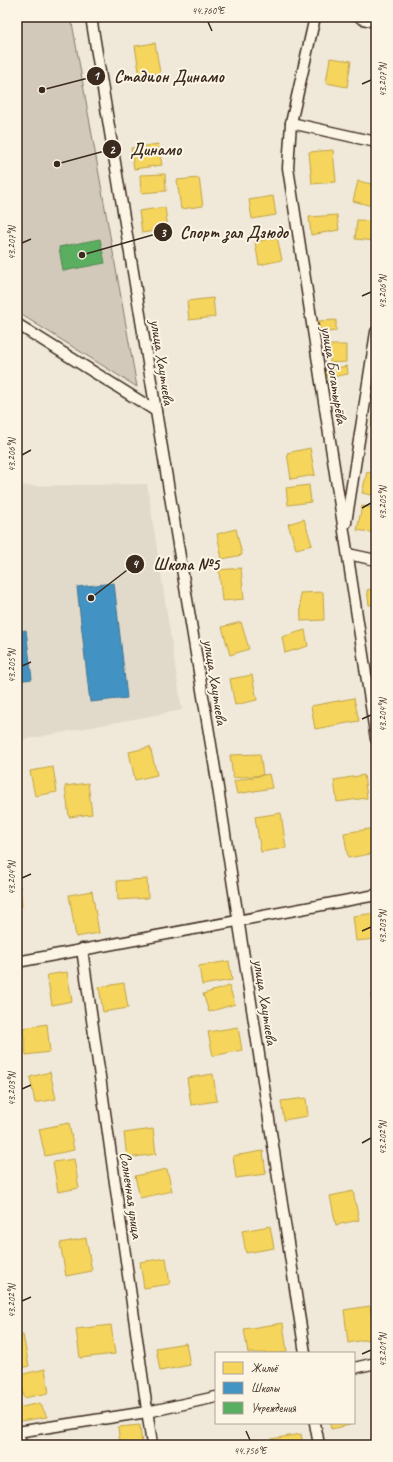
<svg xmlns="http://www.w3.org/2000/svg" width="393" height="1462" font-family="Caveat,sans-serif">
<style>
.built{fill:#e1d9c9}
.green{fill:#d2c9ba;stroke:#867a6c}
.homes{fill:#f6d55c;stroke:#bea249}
.schools{fill:#4393c3;stroke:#417492}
.public{fill:#5aae61;stroke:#51864d}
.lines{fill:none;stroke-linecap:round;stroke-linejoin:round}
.minor-casing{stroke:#3b2a1e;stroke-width:13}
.tertiary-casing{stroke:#3b2a1e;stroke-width:16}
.primary-casing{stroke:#3b2a1e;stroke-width:19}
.minor{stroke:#fcf5e5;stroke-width:10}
.tertiary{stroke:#fcf5e5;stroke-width:13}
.primary{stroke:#fcf5e5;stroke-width:16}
.ticks{fill:none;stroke:#3b2a1e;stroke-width:1.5}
.labels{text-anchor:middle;stroke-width:4;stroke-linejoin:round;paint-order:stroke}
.street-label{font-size:16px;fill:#3b2a1e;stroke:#fcf5e5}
.leader{fill:none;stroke:#3b2a1e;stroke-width:1.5}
.callout-dot{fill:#3b2a1e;stroke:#fcf5e5;stroke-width:1.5}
.mark-label{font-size:12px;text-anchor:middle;font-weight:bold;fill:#fff}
.callout-label{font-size:17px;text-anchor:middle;font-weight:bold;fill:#3b2a1e;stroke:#fcf5e5;stroke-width:4;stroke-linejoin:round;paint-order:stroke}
.neatline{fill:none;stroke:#3b2a1e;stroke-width:1.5}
.ticks-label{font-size:10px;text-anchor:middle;fill:#3b2a1e}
</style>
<rect width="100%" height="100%" fill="#f0e9d9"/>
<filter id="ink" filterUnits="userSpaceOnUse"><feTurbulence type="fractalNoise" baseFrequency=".025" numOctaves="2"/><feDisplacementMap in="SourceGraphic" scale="8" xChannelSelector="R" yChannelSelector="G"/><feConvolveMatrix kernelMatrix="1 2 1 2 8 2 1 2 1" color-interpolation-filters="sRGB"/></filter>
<g filter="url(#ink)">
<path class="built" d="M147,484L182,710L17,741V486Z"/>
<path class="green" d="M17,17H71L137,387L17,312Z"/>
<g class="homes">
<path d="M155,43L160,73L140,77L135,46Z"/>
<path d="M330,58L351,61L347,87L326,83Z"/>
<path d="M158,144L162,165L134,169L131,148Z"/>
<path d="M333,150L336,182L312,184L309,152Z"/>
<path d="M165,174L166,191L141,193L140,175Z"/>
<path d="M199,178L203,206L181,209L177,180Z"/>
<path d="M358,181L376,185V207L353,201Z"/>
<path d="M273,196L276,215L252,219L249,200Z"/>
<path d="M165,207L168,229L142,233L139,211Z"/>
<path d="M337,215L339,230L311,235L309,217Z"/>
<path d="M357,220L376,221V241L355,239Z"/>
<path d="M277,237L282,260L259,265L255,242Z"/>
<path d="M213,298L215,317L189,320L187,301Z"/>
<path d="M336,320V331L320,333L318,321Z"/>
<path d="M330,345H346V362L330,363Z"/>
<path d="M347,366L348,374L327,378L325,370Z"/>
<path d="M375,403L376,404V427H371Z"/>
<path d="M310,448L315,475L291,479L287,453Z"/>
<path d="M367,472L376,474V496L362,493Z"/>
<path d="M309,485L311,502L288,505L286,488Z"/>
<path d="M362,506L376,508V533L357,530Z"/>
<path d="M304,519L312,545L296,549L288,524Z"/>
<path d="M236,529L242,555L222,559L217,534Z"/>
<path d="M241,568L244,599L222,601L219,570Z"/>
<path d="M376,588V604L369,605L367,590Z"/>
<path d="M323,592L324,620L301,621L300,593Z"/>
<path d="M241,622L249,649L230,655L222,627Z"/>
<path d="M305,630L308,646L285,653L282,637Z"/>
<path d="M252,675L257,700L235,705L230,679Z"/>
<path d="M354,698L359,721L315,729L311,706Z"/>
<path d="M150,747L157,775L135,780L129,752Z"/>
<path d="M260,754L263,775L233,778L230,755Z"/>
<path d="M53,767L57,792L35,796L30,771Z"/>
<path d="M269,774L272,788L237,794L234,781Z"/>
<path d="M364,775L367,798L337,802L334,780Z"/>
<path d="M88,783L92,814L69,817L65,786Z"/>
<path d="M281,813L286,848L261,852L255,817Z"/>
<path d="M375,828L376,853L348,858L344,833Z"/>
<path d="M147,879L148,898L118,900L117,881Z"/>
<path d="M20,886L22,906L17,907V887Z"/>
<path d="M92,891L99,933L76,937L69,895Z"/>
<path d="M376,913V939L356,941L353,916Z"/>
<path d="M229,961L232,980L202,985L199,966Z"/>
<path d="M67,972L72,1001L52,1005L47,975Z"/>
<path d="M124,983L128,1008L103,1012L99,987Z"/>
<path d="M229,986L235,1004L209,1012L203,994Z"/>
<path d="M376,994V1016H375L371,995Z"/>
<path d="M47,1024L50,1052L26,1055L23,1028Z"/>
<path d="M238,1027L242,1050L213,1056L208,1032Z"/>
<path d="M50,1072L56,1099L35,1103L30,1077Z"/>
<path d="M213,1074L217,1101L191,1105L187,1078Z"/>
<path d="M306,1098L308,1116L284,1120L281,1101Z"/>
<path d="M69,1123L74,1150L45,1156L39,1129Z"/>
<path d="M153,1129L156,1154L127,1158L124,1133Z"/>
<path d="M263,1151L266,1174L236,1178L233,1156Z"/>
<path d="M74,1159L79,1188L58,1192L53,1162Z"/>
<path d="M167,1169L172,1191L140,1198L135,1176Z"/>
<path d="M353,1191L359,1220L336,1225L330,1196Z"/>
<path d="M270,1226L274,1248L246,1253L242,1231Z"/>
<path d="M86,1238L92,1271L66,1276L60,1243Z"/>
<path d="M166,1258L170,1284L144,1288L140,1262Z"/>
<path d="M370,1306L375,1338L348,1343L344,1310Z"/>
<path d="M283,1323L287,1352L279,1353H248L244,1329Z"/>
<path d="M111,1325L115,1354L80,1358L76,1329Z"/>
<path d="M23,1335L29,1366L17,1369V1336Z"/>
<path d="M186,1343L190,1365L160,1371L156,1348Z"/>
<path d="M45,1369L49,1393L24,1398L19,1375Z"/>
<path d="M17,1403L22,1407L40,1403L47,1417L20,1421L17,1417Z"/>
<path d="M330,1423H350V1425L331,1429Z"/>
<path d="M140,1425L142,1445H120L118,1427Z"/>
<path d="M301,1434L303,1445H272L271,1439Z"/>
</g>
<g class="schools">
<path d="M17,567L22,605L17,606Z"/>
<path d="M114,583L127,698L90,702L77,587Z"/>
<path d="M26,630L32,679L17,681V632Z"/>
</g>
<path class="public" d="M100,239L105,263L63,271L59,247Z"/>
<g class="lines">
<defs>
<g id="minor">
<path d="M91,17L216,775L305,1353"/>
<path d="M315,17L291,123L288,168L376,739"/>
<path d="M291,123L376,142"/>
<path d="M17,324L156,411"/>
<path d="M346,523L376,332"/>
<path d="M348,554L376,560"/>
<path d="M82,949L152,1445"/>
<path d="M17,962L376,895"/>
<path d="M354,1368L376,1363"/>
<path d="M315,1423L319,1445"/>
<path d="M17,1432L147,1412L216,1397"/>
</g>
<path id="tertiary" d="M362,17L376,21"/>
<path id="primary" d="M17,1441L19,1445"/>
</defs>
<use href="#minor" class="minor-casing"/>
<use href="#tertiary" class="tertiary-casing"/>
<use href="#primary" class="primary-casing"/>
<use href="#minor" class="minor"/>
<use href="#tertiary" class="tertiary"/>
<use href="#primary" class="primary"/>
</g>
</g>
<path class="ticks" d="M208,22L212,31M362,84L371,80M22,243L31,239M362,296L371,292M22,455L31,450M362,508L371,503M22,666L31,662M362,719L371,715M22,878L31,874M362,931L371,927M22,1089L31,1085M362,1143L371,1138M22,1301L31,1297M362,1354L371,1350M246,1431L250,1440"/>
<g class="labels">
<g class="street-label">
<text transform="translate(163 362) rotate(81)" y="6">улица Хаутиева</text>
<text transform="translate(335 375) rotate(81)" y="6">улица Богатырёва</text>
<text transform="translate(216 682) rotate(81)" y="6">улица Хаутиева</text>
<text transform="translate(266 1002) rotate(81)" y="6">улица Хаутиева</text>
<text transform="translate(132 1195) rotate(82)" y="6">Солнечная улица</text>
</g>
</g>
<path class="leader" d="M42 90L96 76M57 164L112 149M82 255L163 232M91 598L135 564"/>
<g class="callout-dot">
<circle cx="42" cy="90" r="4"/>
<circle cx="57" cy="164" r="4"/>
<circle cx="82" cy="255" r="4"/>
<circle cx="91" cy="598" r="4"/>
<circle cx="96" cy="76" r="10"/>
<circle cx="112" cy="149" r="10"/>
<circle cx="163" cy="232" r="10"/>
<circle cx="135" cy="564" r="10"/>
</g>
<g class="mark-label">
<text x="96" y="80">1</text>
<text x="112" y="154">2</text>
<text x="163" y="237">3</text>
<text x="135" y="568">4</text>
</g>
<g class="callout-label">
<text x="169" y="82">Стадион Динамо</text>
<text x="156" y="155">Динамо</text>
<text x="234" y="238">Спорт зал Дзюдо</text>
<text x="186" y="570">Школа №5</text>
</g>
<rect width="393" height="1462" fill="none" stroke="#fcf5e5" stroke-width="44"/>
<rect x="215" y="1352" width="140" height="72" fill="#fcf5e5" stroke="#afa495"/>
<rect x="223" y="1362" width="20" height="12" fill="#f6d55c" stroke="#afa495"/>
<text x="251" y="1372" font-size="12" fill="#3b2a1e">Жильё</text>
<rect x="223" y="1382" width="20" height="12" fill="#4393c3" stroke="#afa495"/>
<text x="251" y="1392" font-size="12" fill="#3b2a1e">Школы</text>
<rect x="223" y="1402" width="20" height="12" fill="#5aae61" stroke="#afa495"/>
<text x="251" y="1412" font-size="12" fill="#3b2a1e">Учреждения</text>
<rect x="22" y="22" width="349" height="1418" class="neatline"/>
<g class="ticks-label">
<text x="208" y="14">44.760°E</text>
<text transform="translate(382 80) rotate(-90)" y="4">43.207°N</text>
<text transform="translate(11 243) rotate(-90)" y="4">43.207°N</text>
<text transform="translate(382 292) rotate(-90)" y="4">43.206°N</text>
<text transform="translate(11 455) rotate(-90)" y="4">43.206°N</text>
<text transform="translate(382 503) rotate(-90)" y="4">43.205°N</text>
<text transform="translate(11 666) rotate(-90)" y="4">43.205°N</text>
<text transform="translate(382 715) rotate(-90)" y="4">43.204°N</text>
<text transform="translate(11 878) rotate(-90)" y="4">43.204°N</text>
<text transform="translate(382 927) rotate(-90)" y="4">43.203°N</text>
<text transform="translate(11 1089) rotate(-90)" y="4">43.203°N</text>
<text transform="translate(382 1138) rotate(-90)" y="4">43.202°N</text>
<text transform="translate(11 1301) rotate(-90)" y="4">43.202°N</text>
<text transform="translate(382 1350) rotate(-90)" y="4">43.201°N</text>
<text x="250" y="1454">44.756°E</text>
</g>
</svg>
